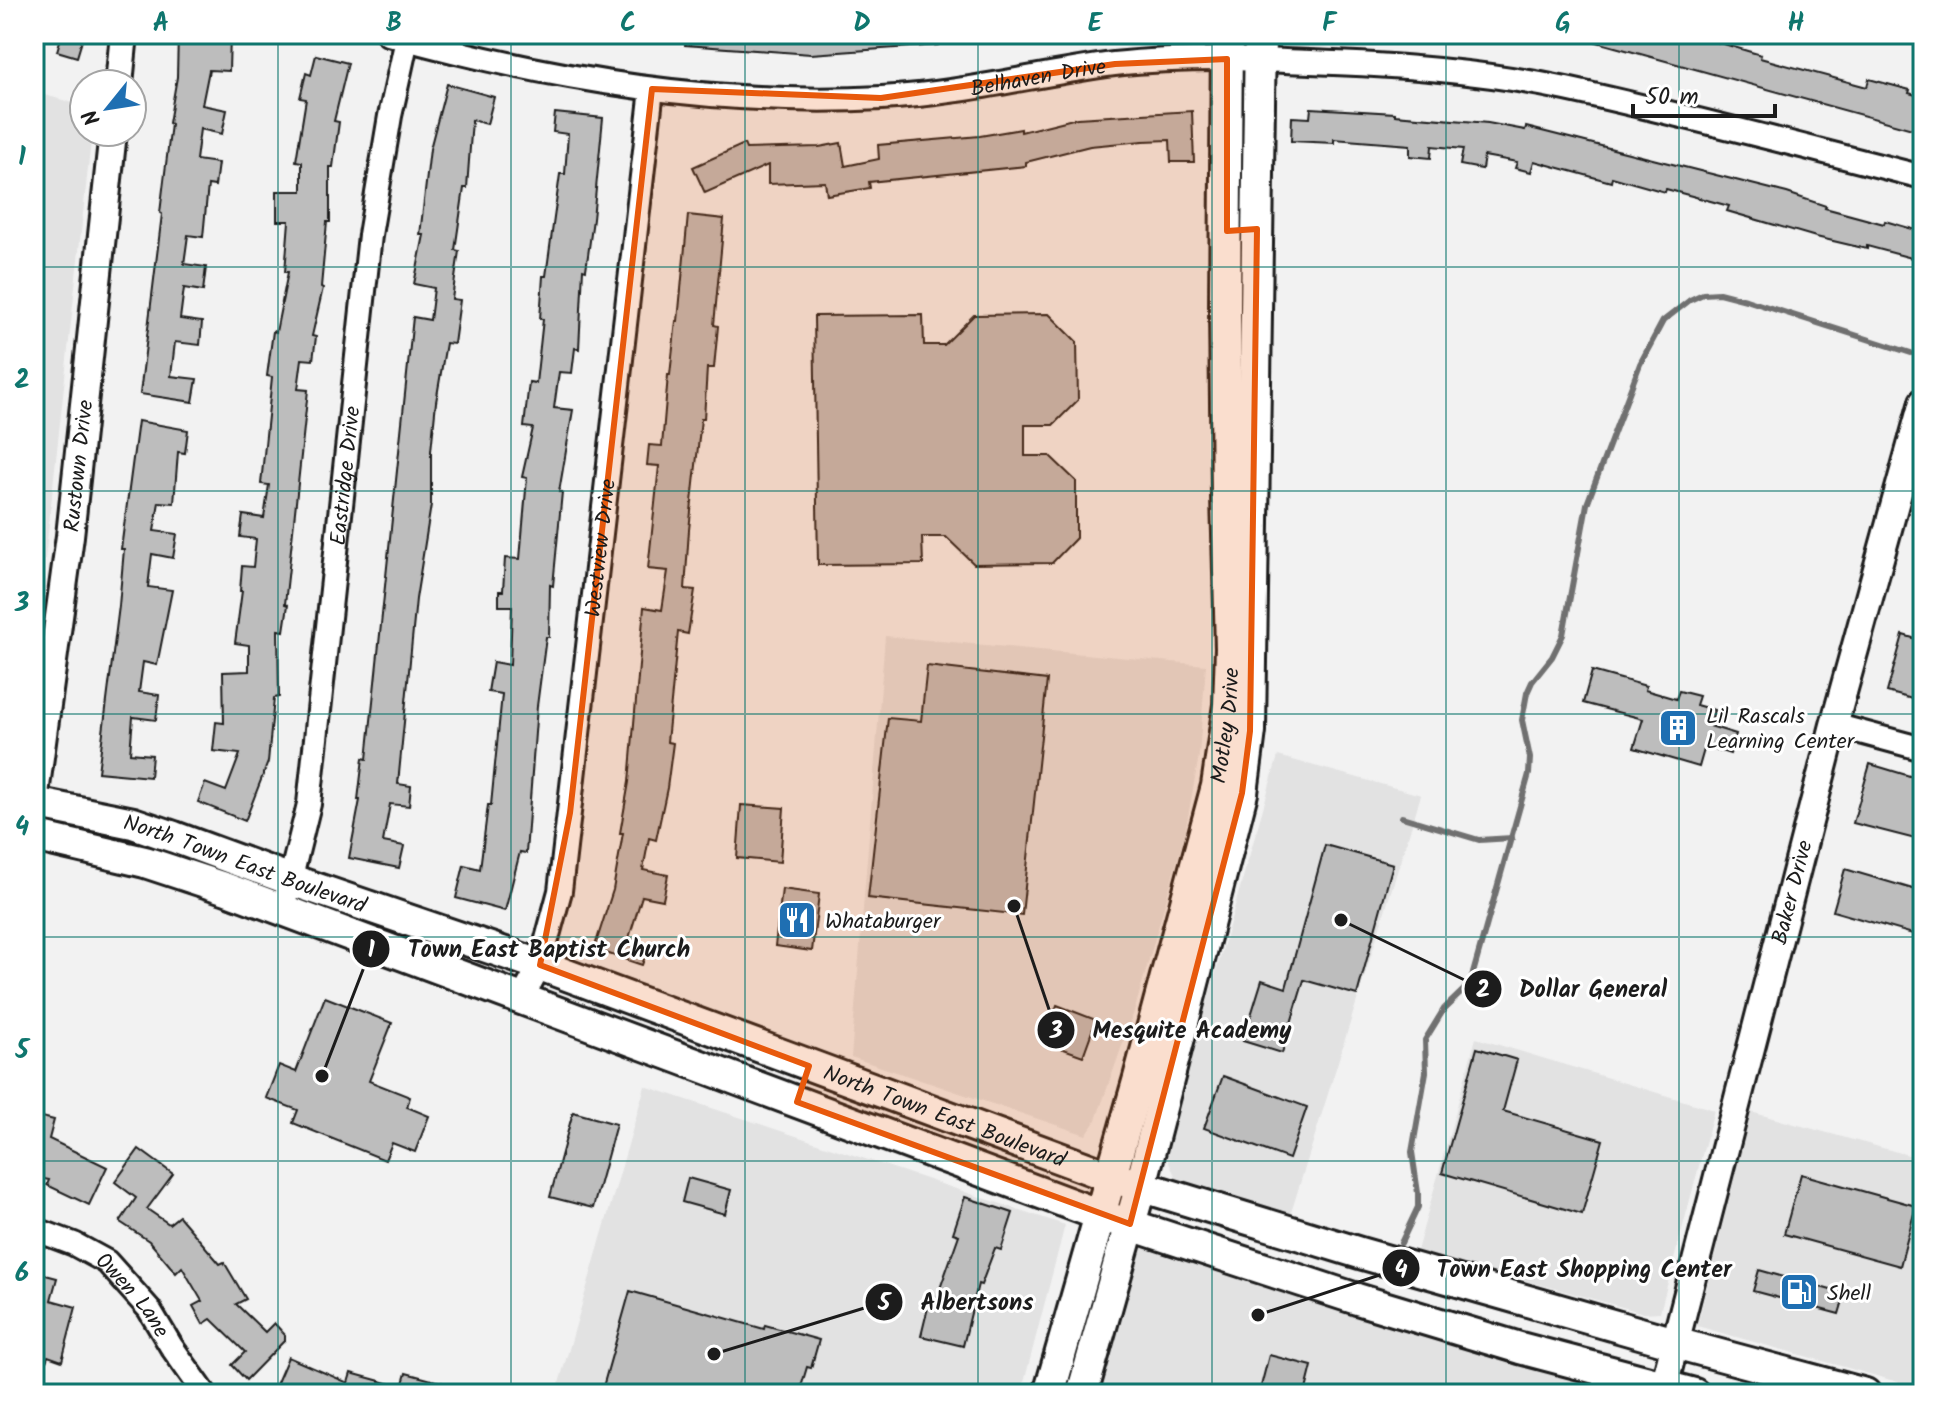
<svg xmlns="http://www.w3.org/2000/svg" width="1957" height="1428" font-family="Kalam,sans-serif">
<style>
.built{fill:#e2e2e2}
.lines{fill:none;stroke-linecap:round;stroke-linejoin:round}
.stream{stroke:#707070;stroke-width:6}
.building{fill:#bdbdbd;stroke:#1c1c1c;stroke-width:2}
.minor-casing{stroke:#1c1c1c;stroke-width:28}
.tertiary-casing{stroke:#1c1c1c;stroke-width:32}
.secondary-casing{stroke:#1c1c1c;stroke-width:36}
.minor{stroke:#fff;stroke-width:22}
.tertiary{stroke:#fff;stroke-width:26}
.secondary{stroke:#fff;stroke-width:30}
.marked{fill:#e8590c;fill-opacity:0.2;stroke:#e8590c;stroke-width:6;stroke-linejoin:round}
.grid{fill:none;stroke:#0f766e;stroke-width:2;stroke-opacity:0.55}
.labels{text-anchor:middle;stroke-width:6;stroke-linejoin:round;paint-order:stroke}
.street-label{font-size:22px;fill:#1c1c1c;stroke:#fff}
.poi-label{font-size:22px;fill:#1c1c1c;stroke:#fff;text-anchor:start}
.leader{fill:none;stroke:#1c1c1c;stroke-width:3}
.callout-dot{fill:#1c1c1c;stroke:#fff;stroke-width:3}
.mark-label{font-size:24px;text-anchor:middle;font-weight:bold;fill:#fff}
.callout-label{font-size:24px;text-anchor:middle;font-weight:bold;fill:#1c1c1c;stroke:#fff;stroke-width:6;stroke-linejoin:round;paint-order:stroke}
.neatline{fill:none;stroke:#0f766e;stroke-width:3}
.grid-label{font-size:26px;text-anchor:middle;font-weight:bold;fill:#0f766e}
</style>
<rect width="100%" height="100%" fill="#f2f2f2"/>
<filter id="ink" filterUnits="userSpaceOnUse"><feTurbulence type="fractalNoise" baseFrequency=".0125" numOctaves="2"/><feDisplacementMap in="SourceGraphic" scale="16" xChannelSelector="R" yChannelSelector="G"/><feConvolveMatrix kernelMatrix="1 2 1 2 8 2 1 2 1" color-interpolation-filters="sRGB"/></filter>
<g filter="url(#ink)">
<g class="built">
<path d="M34,92L84,106V132H92L34,659Z"/>
<path d="M885,636L1206,665L1199,756L1185,834L1135,1009L1096,1120L1086,1135L851,1057Z"/>
<path d="M1278,756L1421,795L1289,1219L1177,1180L1164,1152Z"/>
<path d="M1476,1038L1714,1110L1660,1312L1644,1313L1417,1251Z"/>
<path d="M645,1086L1065,1225L1021,1394H556Z"/>
<path d="M1751,1112L1923,1159V1389L1697,1326Z"/>
<path d="M1143,1235L1648,1394H1098Z"/>
</g>
<g class="lines">
<g class="stream">
<path d="M1402,817L1479,840L1512,838"/>
<path d="M1401,1243L1418,1207V1193L1412,1152L1426,1072L1425,1040L1444,1009L1470,984L1529,774L1530,758L1522,720L1527,693L1532,682L1552,657L1563,635L1587,504L1640,364L1663,321L1690,300L1703,294L1719,293L1746,300L1911,353"/>
</g>
</g>
<g class="building">
<path d="M62,34H84L77,57L57,51Z"/>
<path d="M178,34H230L229,71L209,70L202,105L227,110L222,134L200,129L196,160L218,163L215,186L208,185L203,237L188,235L184,264L206,267L203,291L184,288L180,319L202,322L200,345L175,342L171,376L197,379L193,402L140,394L162,214L160,213L171,124L169,123L177,77Z"/>
<path d="M685,34H938V45L811,54L685,45Z"/>
<path d="M1586,34H1698L1711,38L1710,40L1761,55L1760,58L1867,87L1869,79L1910,90L1909,93L1923,97V132L1586,39Z"/>
<path d="M316,55L348,63L334,121L339,122L333,167H330V222H327L321,287L323,288L312,336L316,337L313,360L302,359L298,389L308,390L291,549L285,604L288,605L284,631L278,630L279,697L274,698L268,762L245,821L198,802L205,783L226,791L240,754L213,751L216,722L224,723L223,672L249,671V645L235,643L242,591H240L242,566L253,567L256,539L240,537L243,515L264,518L269,485L261,484L272,377L267,376L273,331L276,332L288,272H285L289,221H277V191H302V162L296,161L306,99L300,98L306,73L311,75Z"/>
<path d="M447,84L494,97L487,124L472,120L467,188H464L455,250L459,251L452,299L460,300L454,344L446,343L436,402L431,451V505L416,599L398,784L411,786L409,806L390,804L383,842L404,846L399,868L349,858L360,800H358L363,758L367,759L413,317L430,320L434,288L414,284L424,235H420L430,149Z"/>
<path d="M1311,108L1395,113V115L1488,123L1525,130L1526,127L1787,193L1826,206L1825,208L1884,224L1885,221L1923,232V245L1919,260L1867,246V249L1816,237L1727,211L1729,206L1666,189L1665,192L1612,177L1611,182L1534,161L1531,172L1515,168L1517,162L1484,156L1482,169L1460,165L1463,149L1432,146L1431,158L1410,156V145L1334,139V143L1291,141L1292,117L1310,118Z"/>
<path d="M1192,111L1194,162H1171L1170,140L1143,141L1090,146L1026,162V166L869,182L870,188L827,195L825,182L768,184V165L705,193L693,167L744,144L746,149L819,147L841,143L845,166L879,159L878,145L980,136L1021,129V132L1077,118Z"/>
<path d="M555,113L603,118L593,219L586,270L583,269L579,349L575,348L572,373L559,372L554,408L573,410L559,492H562L553,586L550,585L549,637H546L537,706L526,853L520,852L505,911L456,898L464,865L480,869L488,805H491L502,694L488,692L493,662L510,665L512,606H499V591H503L505,558L520,559L527,478L522,477L533,428L524,427L529,382L536,383L543,319H540L543,276H546L560,174H565L568,134L553,132Z"/>
<path d="M688,215L724,219L714,325L718,326L714,368H707L704,419H701L689,530L685,589L695,590L688,634L678,632L667,742L673,743L667,788L656,840L649,838L643,870L668,875L663,900L642,896L629,938L649,945L642,965L594,949L613,890L623,833H620L629,782L644,607L662,610L668,571L648,569L659,466L647,465L649,445L662,446L668,375H670L676,321H678Z"/>
<path d="M1049,314L1077,342L1078,400L1053,425H1025V456H1050L1076,481V538L1052,563L974,564L946,537H922L923,564L818,565L814,316L923,315L924,345H944L974,315Z"/>
<path d="M138,421L188,430L185,453L178,452L174,503L159,502L154,531L177,534L173,558L152,554L148,587L172,590L157,665L143,662L139,692L159,695L156,720L133,717L130,753L152,755L150,777L98,772L119,606L124,549H121Z"/>
<path d="M1903,635L1923,641V702L1887,692Z"/>
<path d="M927,666L1047,680L1022,915L868,898L888,718L921,721Z"/>
<path d="M1592,671L1646,686L1645,690L1676,699L1679,691L1699,696L1696,705L1714,710L1710,726L1736,734L1730,754L1705,746L1699,767L1634,748L1643,719L1583,703Z"/>
<path d="M1870,764L1923,780V841L1853,823Z"/>
<path d="M741,805L784,808L780,862L737,858Z"/>
<path d="M1325,845L1393,864L1357,995L1304,980L1282,1053L1243,1041L1262,980L1286,988Z"/>
<path d="M1845,869L1923,892V937L1833,911Z"/>
<path d="M782,889L819,894L812,951L775,946Z"/>
<path d="M325,997L392,1023L369,1081L410,1097L407,1107L429,1116L415,1152L392,1143L385,1160L293,1123L298,1110L266,1098L279,1065L296,1072Z"/>
<path d="M1057,1005L1096,1020L1083,1056L1044,1042Z"/>
<path d="M1477,1048L1517,1060L1503,1111L1603,1140L1582,1214L1442,1173Z"/>
<path d="M1223,1076L1307,1107L1289,1159L1204,1128Z"/>
<path d="M573,1112L616,1124L593,1208L550,1197Z"/>
<path d="M34,1115L54,1120L49,1139L107,1167L89,1205L47,1185L49,1180L34,1177Z"/>
<path d="M139,1149L173,1174L147,1209L169,1224L179,1216L220,1264L224,1262L246,1299L236,1304L265,1332L274,1323L285,1335V1340L246,1380L232,1365L245,1352L211,1319L203,1324L193,1306L202,1301L182,1267L176,1273L149,1241L120,1222L136,1198L115,1182Z"/>
<path d="M1801,1174L1916,1206L1900,1266L1784,1234Z"/>
<path d="M688,1178L731,1190L725,1214L682,1202Z"/>
<path d="M965,1197L1013,1213L1001,1250L995,1248L981,1285L978,1284L963,1346L921,1336L931,1295L937,1297L959,1235L953,1233Z"/>
<path d="M1759,1270L1845,1294L1839,1314L1753,1291Z"/>
<path d="M34,1272L57,1278L51,1300L76,1307L62,1361L48,1356L37,1390L34,1389Z"/>
<path d="M630,1291L764,1329L765,1325L819,1340L811,1368L807,1367L799,1394H601Z"/>
<path d="M1269,1355L1312,1366L1305,1394H1259Z"/>
<path d="M288,1357L348,1383L351,1373L402,1387L406,1373L465,1389L464,1394H272Z"/>
</g>
<g class="lines">
<defs>
<g id="minor">
<path id="s1" d="M388,34C548,79 716,107 882,98C961,94 1037,74 1114,64C1150,60 1187,59 1224,59C1252,59 1281,61 1310,62C1395,65 1482,71 1566,89C1686,115 1804,147 1923,177"/>
<path d="M1834,725L1923,749"/>
<path id="s2" d="M287,893L309,804L370,235L390,116L407,39"/>
<path id="s3" d="M521,1000L540,965L560,891L652,89"/>
<path id="s4" d="M34,1229L74,1244L107,1262L149,1309L171,1346L205,1394"/>
</g>
<g id="tertiary">
<path d="M119,84L124,34"/>
<path id="s5" d="M34,801L70,536L113,132"/>
<path id="s6" d="M1664,1386L1834,725L1923,402"/>
</g>
<g id="secondary">
<path id="s7" d="M34,803L133,823L174,837L291,880L540,965L1111,1177L1360,1253L1675,1343L1865,1394"/>
<path d="M34,836L145,862L227,889L1100,1215L1357,1299L1520,1348L1694,1394"/>
<path id="s8" d="M1049,1394L1139,1078L1217,786L1229,705L1231,648L1227,496L1225,309L1227,34"/>
<path d="M1082,1394L1141,1185L1242,793L1250,731L1260,34"/>
</g>
</defs>
<use href="#minor" class="minor-casing"/>
<use href="#tertiary" class="tertiary-casing"/>
<use href="#secondary" class="secondary-casing"/>
<use href="#minor" class="minor"/>
<use href="#tertiary" class="tertiary"/>
<use href="#secondary" class="secondary"/>
</g>
</g>
<path class="marked" d="M1227,59V231L1257,229L1250,731L1242,793L1130,1224L797,1102L809,1066L540,965L570,813L652,89L881,98L1115,64Z"/>
<path class="grid" d="M278,34V1394M511,34V1394M745,34V1394M978,34V1394M1212,34V1394M1446,34V1394M1679,34V1394M34,267H1923M34,491H1923M34,714H1923M34,937H1923M34,1161H1923"/>
<defs>
<symbol id="building-square" viewBox="-11 -11 22 22"><rect x="-9" y="-9" width="18" height="18" rx="4" fill="#1f6fb2" stroke="#fff"/><path d="M-4-6H4V6H1V3H-1V6H-4ZM-2.5-4.3h1.7v1.8h-1.7ZM.8-4.3h1.7v1.8H.8ZM-2.5-1h1.7V.8h-1.7ZM.8-1h1.7V.8H.8Z" fill="#fff"/></symbol>
<symbol id="restaurant-square" viewBox="-11 -11 22 22"><rect x="-9" y="-9" width="18" height="18" rx="4" fill="#1f6fb2" stroke="#fff"/><path d="M-5-6h1v4h1v-4h1v4h1v-4h1v5L-1.5 .5V6h-2V.5L-5-1ZM5-6V6H3V1.5H1.5Q1.5-4 5-6Z" fill="#fff"/></symbol>
<symbol id="fuel-square" viewBox="-11 -11 22 22"><rect x="-9" y="-9" width="18" height="18" rx="4" fill="#1f6fb2" stroke="#fff"/><path d="M-5.5-6h7V0h2V4h1.3V-2.5L3-4.5l.8-.8L6-3V5H2.5V1h-1V6h-7ZM-4.2-4.7v3.2H.2V-4.7Z" fill="#fff"/></symbol>
</defs>
<g fill-rule="evenodd">
<use href="#building-square" x="1656" y="706" width="44" height="44"/>
<use href="#restaurant-square" x="775" y="898" width="44" height="44"/>
<use href="#fuel-square" x="1777" y="1270" width="44" height="44"/>
</g>
<g class="labels">
<g class="street-label">
<text dy="8" stroke="none"><textPath href="#s1" startOffset="658">Belhaven Drive</textPath></text>
<text dy="8" stroke="none"><textPath href="#s5" startOffset="338">Rustown Drive</textPath></text>
<text dy="8" stroke="none"><textPath href="#s2" startOffset="422">Eastridge Drive</textPath></text>
<text dy="8" stroke="none"><textPath href="#s3" startOffset="462">Westview Drive</textPath></text>
<text dy="8" stroke="none"><textPath href="#s8" startOffset="692">Motley Drive</textPath></text>
<text dy="8" stroke="none"><textPath href="#s7" startOffset="220">North Town East Boulevard</textPath></text>
<text dy="8" stroke="none"><textPath href="#s6" startOffset="510">Baker Drive</textPath></text>
<text dy="8" stroke="none"><textPath href="#s7" startOffset="964">North Town East Boulevard</textPath></text>
<text dy="8" stroke="none"><textPath href="#s4" startOffset="122">Owen Lane</textPath></text>
</g>
<g class="poi-label">
<text x="1706" y="723">Lil Rascals<tspan x="1706" dy="25">Learning Center</tspan></text>
<text x="825" y="928">Whataburger</text>
<text x="1827" y="1300">Shell</text>
</g>
</g>
<path class="leader" d="M322 1076L371 949M1341 920L1483 989M1014 906L1056 1030M1258 1315L1401 1268M714 1354L884 1302"/>
<g class="callout-dot">
<circle cx="322" cy="1076" r="8"/>
<circle cx="1341" cy="920" r="8"/>
<circle cx="1014" cy="906" r="8"/>
<circle cx="1258" cy="1315" r="8"/>
<circle cx="714" cy="1354" r="8"/>
<circle cx="371" cy="949" r="20"/>
<circle cx="1483" cy="989" r="20"/>
<circle cx="1056" cy="1030" r="20"/>
<circle cx="1401" cy="1268" r="20"/>
<circle cx="884" cy="1302" r="20"/>
</g>
<g class="mark-label">
<text x="371" y="957">1</text>
<text x="1483" y="997">2</text>
<text x="1056" y="1038">3</text>
<text x="1401" y="1277">4</text>
<text x="884" y="1310">5</text>
</g>
<g class="callout-label">
<text x="549" y="957">Town East Baptist Church</text>
<text x="1593" y="997">Dollar General</text>
<text x="1192" y="1038">Mesquite Academy</text>
<text x="1584" y="1277">Town East Shopping Center</text>
<text x="977" y="1310">Albertsons</text>
</g>
<rect width="1957" height="1428" fill="none" stroke="#fff" stroke-width="88"/>
<g transform="translate(108 108) rotate(240)"><circle r="38" fill="#ffffff" stroke="#a4a4a4" stroke-width="2"/>
<path d="M0-6L14 30L0 20L-14 30Z" fill="#1f6fb2"/>
<text y="-12" font-size="22" font-weight="bold" text-anchor="middle" fill="#1c1c1c">N</text>
</g>
<path d="M1633 104v12h142v-12" fill="none" stroke="#1c1c1c" stroke-width="4"/>
<text x="1645" y="104" font-size="24" fill="#1c1c1c" stroke="#ffffff" stroke-width="6" paint-order="stroke">50 m</text>
<rect x="44" y="44" width="1869" height="1340" class="neatline"/>
<g class="grid-label">
<text x="161" y="31">A</text>
<text x="394" y="31">B</text>
<text x="628" y="31">C</text>
<text x="862" y="31">D</text>
<text x="1095" y="31">E</text>
<text x="1329" y="31">F</text>
<text x="1563" y="31">G</text>
<text x="1796" y="31">H</text>
<text x="22" y="165">1</text>
<text x="22" y="388">2</text>
<text x="22" y="611">3</text>
<text x="22" y="835">4</text>
<text x="22" y="1058">5</text>
<text x="22" y="1281">6</text>
</g>
</svg>
